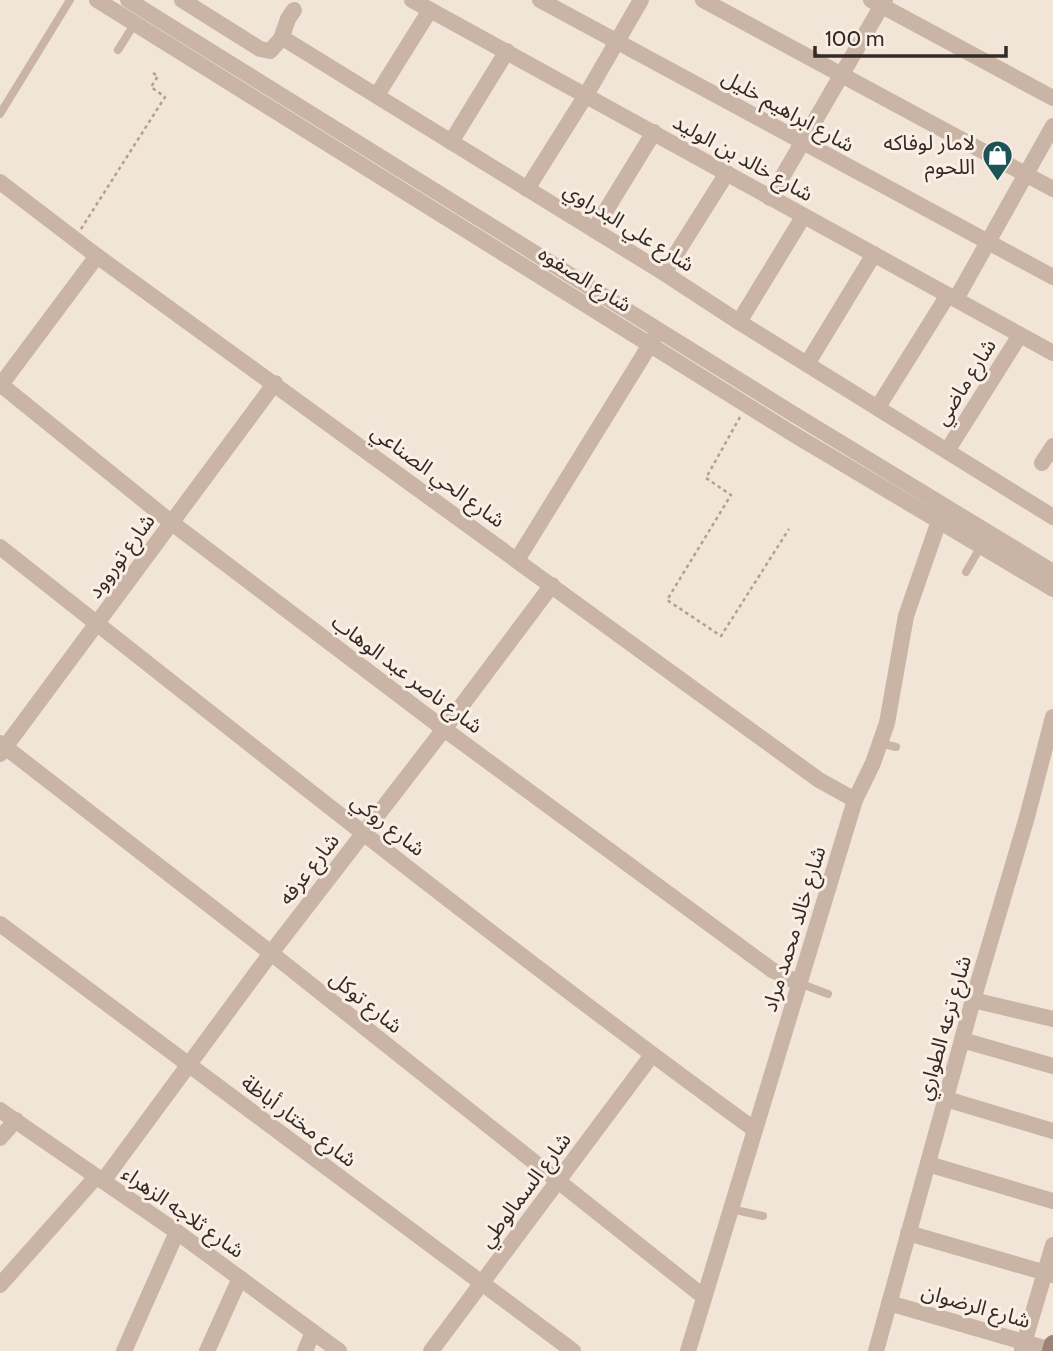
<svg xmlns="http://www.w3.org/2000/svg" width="1053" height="1351" font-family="Cabin,'Noto Sans Arabic',sans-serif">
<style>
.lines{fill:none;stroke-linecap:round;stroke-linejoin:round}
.path{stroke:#b59e8f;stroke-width:2.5;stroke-dasharray:3.5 3.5;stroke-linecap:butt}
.lane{stroke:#c9b4a5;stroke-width:8}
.street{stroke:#c9b4a5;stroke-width:16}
.secondary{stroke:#9c8376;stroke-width:18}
.labels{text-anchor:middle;stroke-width:6;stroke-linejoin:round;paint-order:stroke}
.street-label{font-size:21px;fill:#342a26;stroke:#f9efe5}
.poi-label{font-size:21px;fill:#342a26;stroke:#f9efe5;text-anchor:end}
</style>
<rect width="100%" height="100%" fill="#f1e5d8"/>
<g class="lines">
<g class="path">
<path d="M81,229L165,97L151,87L158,76L153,73"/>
<path d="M740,417L706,478L731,495L667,600L721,636L789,529"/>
</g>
<g class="lane">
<path d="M118,50L135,23"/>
<path d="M0,114L70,0"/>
<path d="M966,572L981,546"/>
<path d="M880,743L896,747"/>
<path d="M799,983L828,994"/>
<path d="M731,1209L763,1216"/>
</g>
<g class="street">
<path d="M97,0L793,434L1053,589"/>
<path d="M128,0L795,415L1053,572"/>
<path d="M182,0L260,49L270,51L281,39L286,40L664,273L739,322L1053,517"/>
<path d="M412,0L1053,353"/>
<path d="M540,0L1053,277"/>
<path d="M703,0L1053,189"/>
<path d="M871,0L1053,98"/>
<path d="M281,39L288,19L294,10"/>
<path d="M377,95L430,10"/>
<path d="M451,142L507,51"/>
<path d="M0,182L97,256L819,780L855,800"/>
<path d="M527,189L586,95L641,0"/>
<path d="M770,198L885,0"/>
<path d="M594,230L654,132"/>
<path d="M664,273L727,173"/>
<path d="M956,299L1053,126"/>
<path d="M739,322L803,217"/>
<path d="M807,364L874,254"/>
<path d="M0,384L172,523L444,729L772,970L799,983"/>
<path d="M0,386L97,256"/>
<path d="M878,407L948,295"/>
<path d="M947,451L1020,335"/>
<path d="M1042,463L1053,446"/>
<path d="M0,547C250,744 498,943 755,1130"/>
<path d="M517,560L656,335"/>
<path d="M0,743L271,953L704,1297"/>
<path d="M0,754L275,383"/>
<path d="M0,924L573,1351"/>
<path d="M973,1000L1053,1019"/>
<path d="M962,1040L1053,1066"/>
<path d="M946,1099L1053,1131"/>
<path d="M0,1110L177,1232L339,1351"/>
<path d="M0,1138L16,1120"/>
<path d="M928,1164L1053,1201"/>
<path d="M103,1181L271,953L444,729L552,585"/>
<path d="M908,1233L1053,1275"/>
<path d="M0,1285L96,1177"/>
<path d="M889,1303L1051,1350"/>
<path d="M1022,1350L1053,1245"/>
<path d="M124,1351L177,1232"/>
<path d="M207,1351L240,1278"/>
<path d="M305,1351L313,1332"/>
<path d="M431,1351L652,1055"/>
<path d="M688,1351L855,800L873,763L887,723L906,616L939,521"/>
<path d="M876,1351L973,1000L1027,817L1053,717"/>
</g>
<path class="secondary" d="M1051,1351L1053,1344"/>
</g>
<defs>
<symbol id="shop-pin" viewBox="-11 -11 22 30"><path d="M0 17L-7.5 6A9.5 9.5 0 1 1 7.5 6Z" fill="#1c5456" stroke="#f9efe5"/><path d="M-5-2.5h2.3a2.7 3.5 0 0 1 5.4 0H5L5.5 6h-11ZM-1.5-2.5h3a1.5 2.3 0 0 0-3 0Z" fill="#fff"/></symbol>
</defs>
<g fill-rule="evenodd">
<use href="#shop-pin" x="980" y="138" width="35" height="47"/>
</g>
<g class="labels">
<g class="street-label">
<text transform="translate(788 111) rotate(29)" y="7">شارع ابراهيم خليل</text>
<text transform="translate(743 158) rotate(29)" y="7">شارع خالد بن الوليد</text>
<text transform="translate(629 227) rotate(32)" y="7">شارع علي البدراوي</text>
<text transform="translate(585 279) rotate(32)" y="7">شارع الصفوه</text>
<text transform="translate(965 382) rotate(-58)" y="7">شارع ماضي</text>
<text transform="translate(438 476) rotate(36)" y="7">شارع الحي الصناعي</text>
<text transform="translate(121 556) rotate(-54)" y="7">شارع توروود</text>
<text transform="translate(407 674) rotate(37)" y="7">شارع ناصر عبد الوهاب</text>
<text transform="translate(388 825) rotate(38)" y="7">شارع روكي</text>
<text transform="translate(309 869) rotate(-52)" y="7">شارع عرفه</text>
<text transform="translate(794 929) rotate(-73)" y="7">شارع خالد محمد مراد</text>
<text transform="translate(366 1002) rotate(39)" y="7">شارع توكل</text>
<text transform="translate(944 1028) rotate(-74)" y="7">شارع ترعه الطواري</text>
<text transform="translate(299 1121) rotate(37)" y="7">شارع مختار أباظة</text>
<text transform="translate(525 1190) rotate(-53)" y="7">شارع السمالوطي</text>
<text transform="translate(183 1212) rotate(35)" y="7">شارع ثلاجه الزهراء</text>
<text transform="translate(976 1306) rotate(16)" y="7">شارع الرضوان</text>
</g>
<g class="poi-label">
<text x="975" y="150">لامار لوفاكه<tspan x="975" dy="24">اللحوم</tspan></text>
</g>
</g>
<path d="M815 46v10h191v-10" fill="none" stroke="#342a26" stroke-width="3.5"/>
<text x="825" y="46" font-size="21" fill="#342a26" stroke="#f9efe5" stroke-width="5" paint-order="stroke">100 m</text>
</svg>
